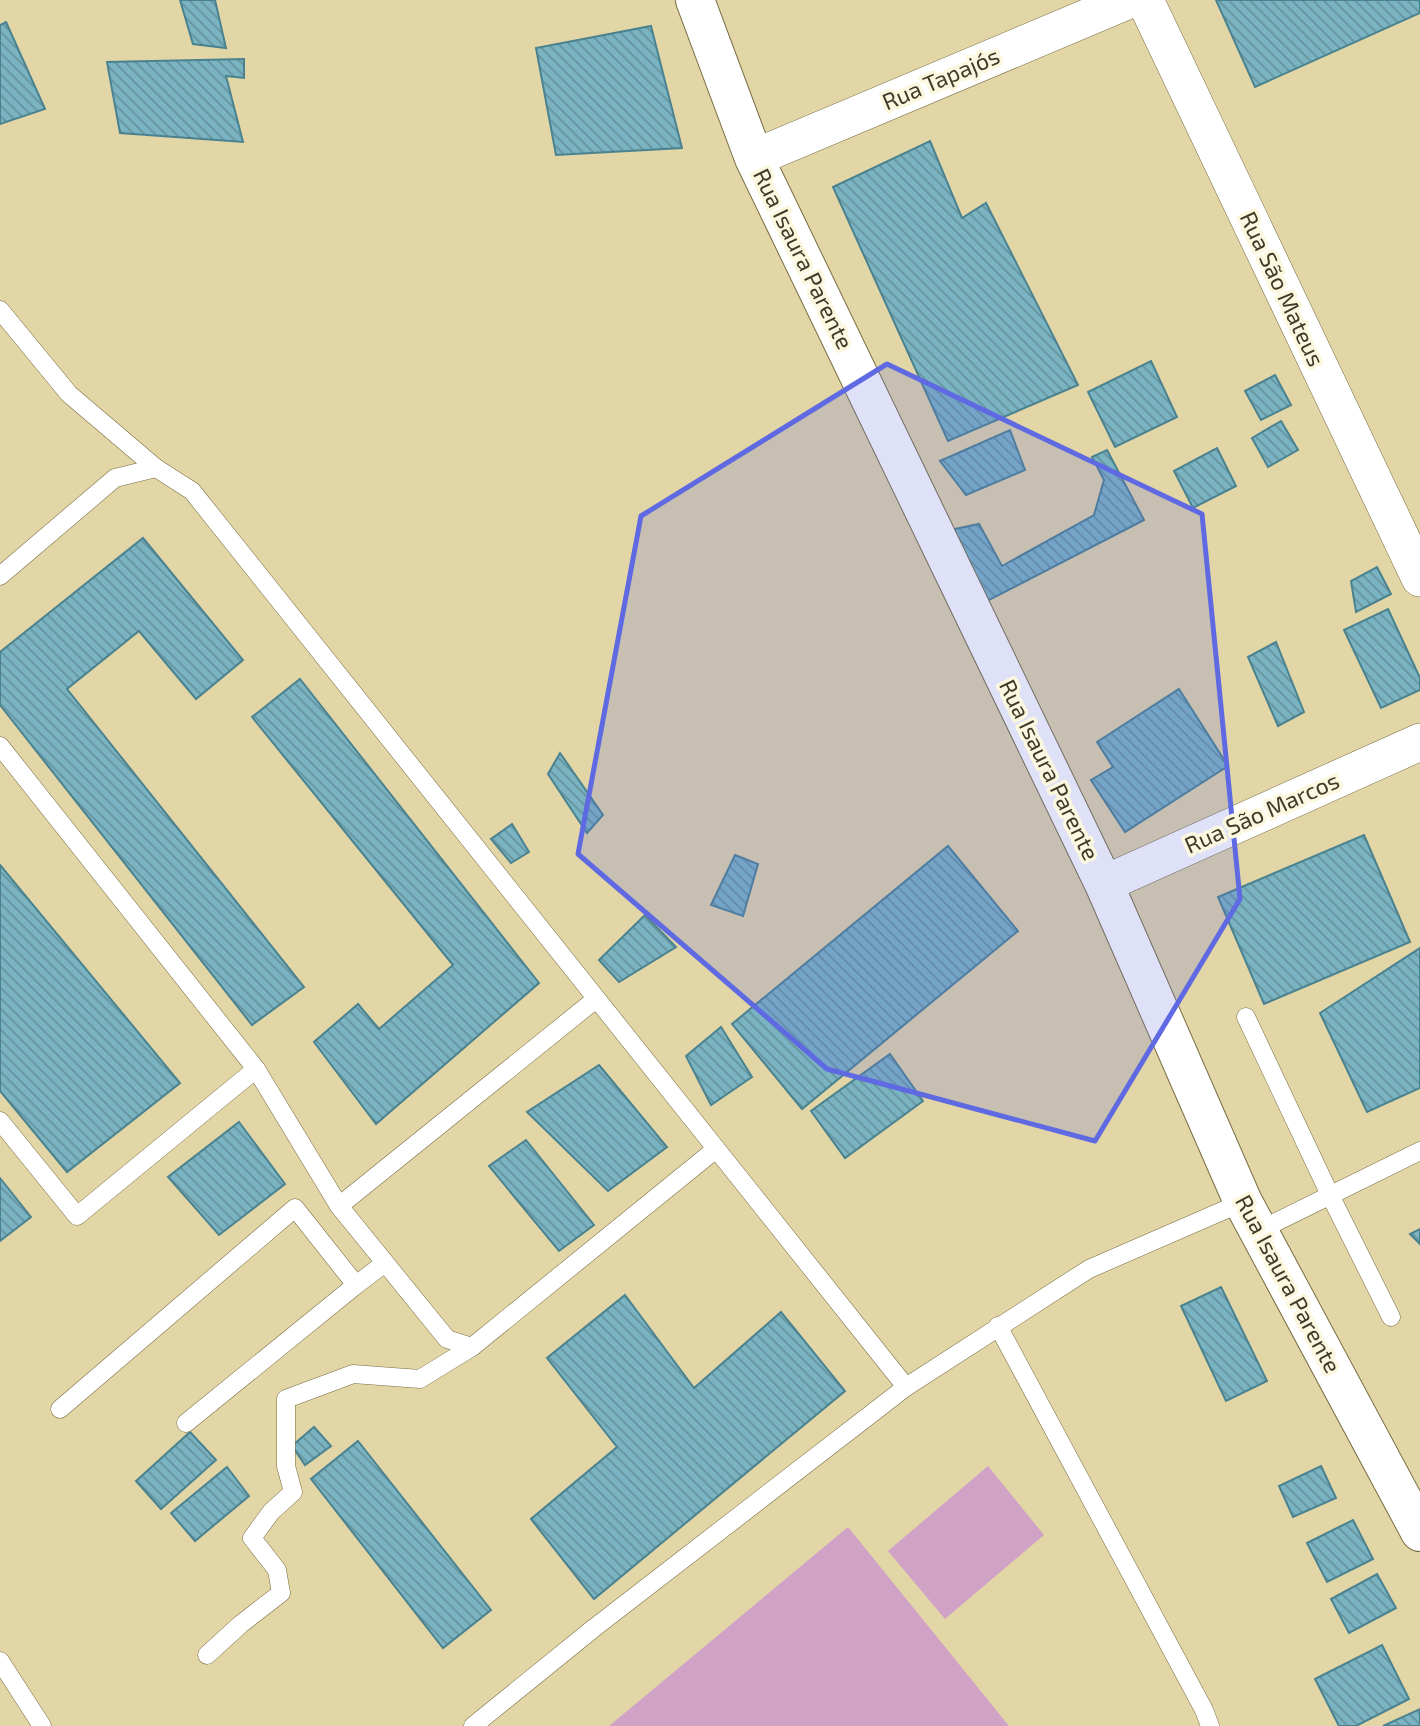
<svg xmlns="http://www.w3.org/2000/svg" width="1420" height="1726" font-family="'Exo 2',sans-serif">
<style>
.garden{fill:#d0a2c5}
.building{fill:url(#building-back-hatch);stroke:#4a828f;stroke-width:2}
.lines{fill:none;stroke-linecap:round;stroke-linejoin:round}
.service-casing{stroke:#786d42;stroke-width:19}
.minor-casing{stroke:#786d42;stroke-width:38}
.tertiary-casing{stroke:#786d42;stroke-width:40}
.service{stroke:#fff;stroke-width:18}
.minor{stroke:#fff;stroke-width:37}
.tertiary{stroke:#fff;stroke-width:38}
.marked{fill:#5f6ae2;fill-opacity:0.2;stroke:#5f6ae2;stroke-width:5;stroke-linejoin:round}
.labels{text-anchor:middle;stroke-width:7;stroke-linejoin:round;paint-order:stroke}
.street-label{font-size:23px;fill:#403b29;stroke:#fcf7df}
</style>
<defs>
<pattern id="building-back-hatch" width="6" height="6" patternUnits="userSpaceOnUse" patternTransform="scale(1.75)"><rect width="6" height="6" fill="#7ab3c1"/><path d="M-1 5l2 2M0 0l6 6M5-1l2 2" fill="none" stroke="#65939d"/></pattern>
</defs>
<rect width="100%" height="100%" fill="#e2d6a7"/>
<g class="garden">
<path d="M988,1466L1044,1535L945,1619L888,1551Z"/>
<path d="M848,1527L1009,1726H609Z"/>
</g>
<g class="building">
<path d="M180,0H215L226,48L193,44Z"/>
<path d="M1216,0H1420V13L1255,87Z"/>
<path d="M6,22L45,109L0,124V25Z"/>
<path d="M651,26L682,148L556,155L536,48Z"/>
<path d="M244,59V78L226,76L243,142L120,133L107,62Z"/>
<path d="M930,141L962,218L986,203L1078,385L948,441L833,187Z"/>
<path d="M1151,361L1177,417L1115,447L1088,392Z"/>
<path d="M1275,375L1291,405L1261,420L1245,391Z"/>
<path d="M1281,421L1298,450L1268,467L1252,438Z"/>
<path d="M1010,430L1025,470L966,495L940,461Z"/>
<path d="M1217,448L1236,486L1193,508L1174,471Z"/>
<path d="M1107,450L1144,520L987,601L950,530L979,524L1002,566L1094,515L1104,480L1092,457Z"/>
<path d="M143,538L243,660L196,699L139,631L67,689L304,987L252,1025L0,705V652Z"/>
<path d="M1377,567L1391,594L1356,612L1351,581Z"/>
<path d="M1388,609L1420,678V690L1381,708L1344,630Z"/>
<path d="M1276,642L1304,712L1278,726L1248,657Z"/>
<path d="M300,679L539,983L376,1124L314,1042L358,1004L379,1029L453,965L252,717Z"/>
<path d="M1179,689L1228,766L1125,832L1091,780L1113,767L1097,742Z"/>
<path d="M560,753L603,815L587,833L548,774Z"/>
<path d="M512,824L529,852L511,863L491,839Z"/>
<path d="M1364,835L1410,942L1264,1004L1218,897Z"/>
<path d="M948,846L1018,931L802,1109L732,1024Z"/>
<path d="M735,855L758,864L743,916L711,905Z"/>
<path d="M0,865L180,1083L67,1172L0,1091Z"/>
<path d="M645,915L676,947L619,982L599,960Z"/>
<path d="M1420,948V1088L1367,1112L1320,1013Z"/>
<path d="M721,1027L752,1077L711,1105L686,1056Z"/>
<path d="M890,1054L923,1101L845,1158L811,1111Z"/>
<path d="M599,1065L667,1147L608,1191L527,1112Z"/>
<path d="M239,1122L285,1184L219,1235L168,1177Z"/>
<path d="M526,1140L594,1225L559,1251L489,1166Z"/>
<path d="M0,1178L31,1217L0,1241Z"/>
<path d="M1420,1229V1244L1410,1234Z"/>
<path d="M1221,1287L1267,1381L1226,1401L1181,1306Z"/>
<path d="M625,1295L694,1388L781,1312L845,1391L594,1599L531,1519L617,1447L547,1358Z"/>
<path d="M314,1427L331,1446L305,1465L292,1446Z"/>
<path d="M190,1432L216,1460L161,1509L136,1481Z"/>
<path d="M358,1441L491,1610L443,1648L311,1479Z"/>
<path d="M1321,1466L1336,1498L1293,1517L1279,1486Z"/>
<path d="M227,1467L249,1496L195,1541L171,1513Z"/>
<path d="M1353,1520L1373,1559L1327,1582L1307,1543Z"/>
<path d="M1377,1574L1396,1608L1349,1633L1331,1599Z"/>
<path d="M1382,1645L1409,1699L1356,1726H1339L1315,1679Z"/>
<path d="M1420,1710V1726H1383L1420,1709Z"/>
</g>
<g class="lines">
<defs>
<g id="service">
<path d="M0,310L69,394L156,468"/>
<path d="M0,576L115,478L156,468L192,491L906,1387"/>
<path d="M0,746L256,1069L339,1206L447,1339L472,1347L716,1149"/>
<path d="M1246,1017L1330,1195L1391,1317"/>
<path d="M0,1121L77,1216L256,1069"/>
<path d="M339,1206L596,999"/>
<path d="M1258,1231L1420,1151"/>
<path d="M356,1285L385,1263"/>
<path d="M998,1326L1204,1710L1210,1726"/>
<path d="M60,1409L295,1208L356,1285L186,1423"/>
<path d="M207,1655L241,1624L281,1593L277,1570L252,1538L271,1512L293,1492L286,1466V1399L353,1374L420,1379L472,1347"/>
<path d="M0,1661L42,1726"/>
<path d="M473,1726L594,1628L906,1387L1089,1269L1243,1202"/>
</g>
<g id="minor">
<path d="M1145,0L1420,578"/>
<path d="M754,158L1129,0"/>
<path d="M1104,884L1420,742"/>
</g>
<path id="tertiary" d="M695,0L754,158L1104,884L1243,1202L1420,1532"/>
</defs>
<use href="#service" class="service-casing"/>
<use href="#minor" class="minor-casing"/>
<use href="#tertiary" class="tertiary-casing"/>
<use href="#service" class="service"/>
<use href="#minor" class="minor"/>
<use href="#tertiary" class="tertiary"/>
</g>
<path class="marked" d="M887,364L1202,514L1240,899L1095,1141L827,1069L578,854L641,516Z"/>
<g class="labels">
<g class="street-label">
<text transform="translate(941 79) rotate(-23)" y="8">Rua Tapajós</text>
<text transform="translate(803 259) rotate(64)" y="8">Rua Isaura Parente</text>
<text transform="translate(1282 289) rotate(65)" y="8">Rua São Mateus</text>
<text transform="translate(1049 770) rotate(64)" y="8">Rua Isaura Parente</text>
<text transform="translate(1262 813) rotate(-24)" y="8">Rua São Marcos</text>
<text transform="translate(1288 1284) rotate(62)" y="8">Rua Isaura Parente</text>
</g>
</g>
</svg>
